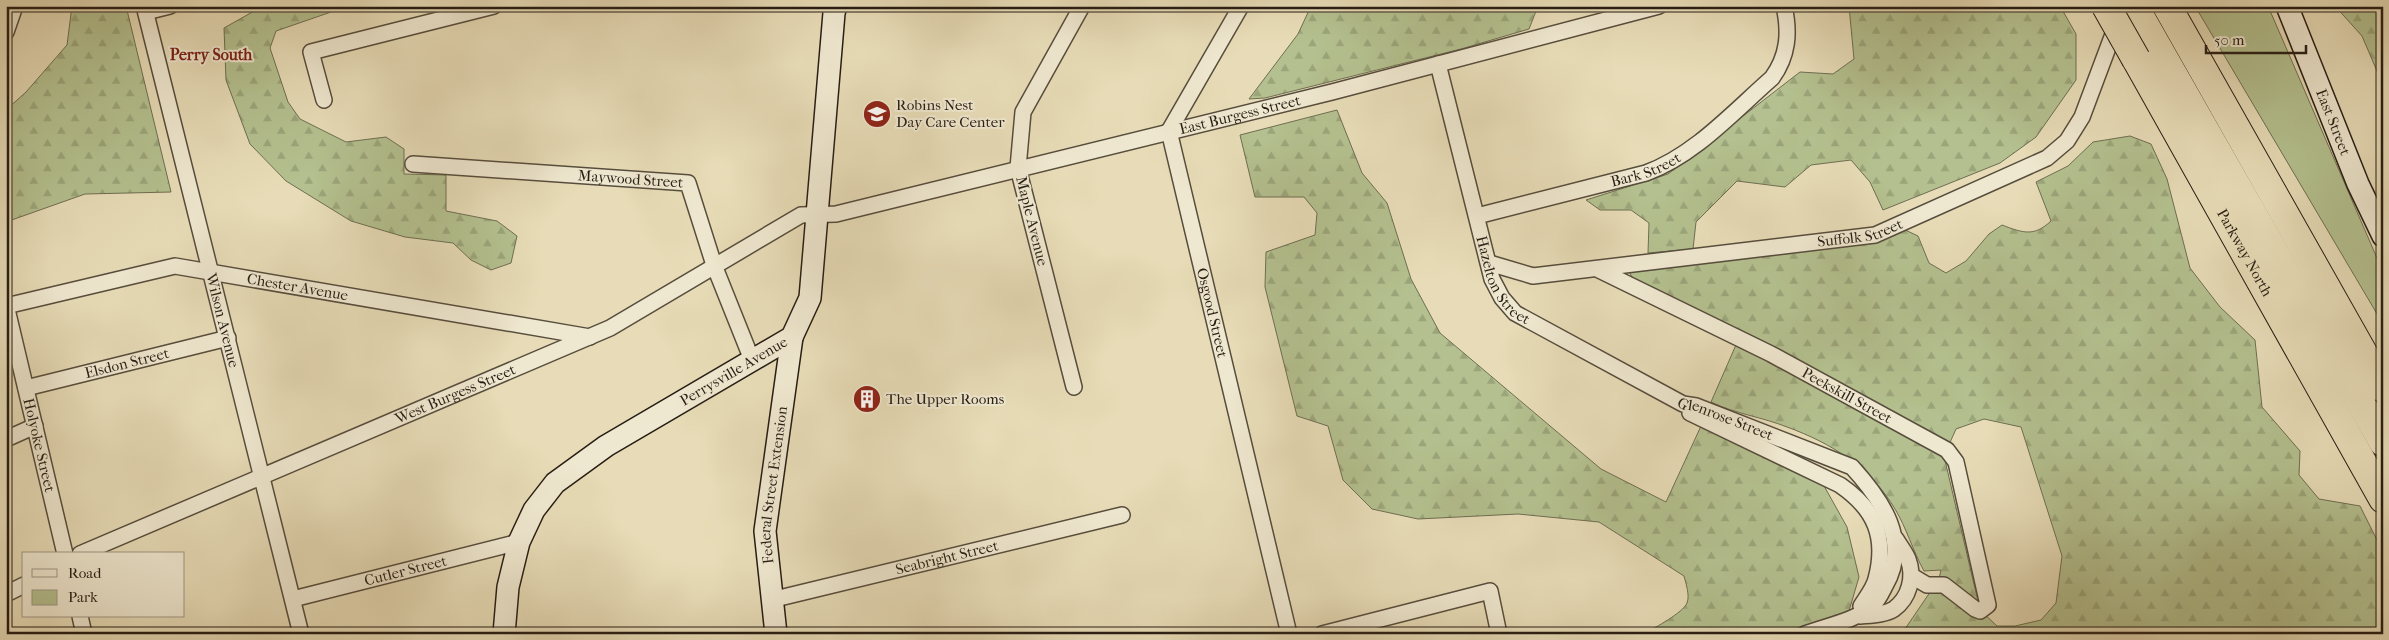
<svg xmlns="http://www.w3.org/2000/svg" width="2389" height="640" font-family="'IM FELL French Canon',serif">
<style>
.green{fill:#b4c08f;stroke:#6e6e52}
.forest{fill:url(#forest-firs);stroke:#6e6e52;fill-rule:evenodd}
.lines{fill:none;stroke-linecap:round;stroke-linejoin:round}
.street-casing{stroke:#574d3d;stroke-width:18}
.secondary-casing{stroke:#271d14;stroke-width:24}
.highway-casing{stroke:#271d14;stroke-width:30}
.street{stroke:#efe8d0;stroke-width:15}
.secondary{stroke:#efe8d0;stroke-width:21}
.highway{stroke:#e7dcb7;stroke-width:28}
.highway-bridge-casing{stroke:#271d14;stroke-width:30;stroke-linecap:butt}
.highway-bridge{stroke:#e7dcb7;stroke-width:28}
.labels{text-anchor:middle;stroke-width:4;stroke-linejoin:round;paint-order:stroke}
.poi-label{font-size:15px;fill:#271d14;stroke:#efe8d0;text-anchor:start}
.street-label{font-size:15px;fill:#271d14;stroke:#efe8d0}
.neighbourhood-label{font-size:16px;font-weight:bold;fill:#7a1f14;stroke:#efe8d0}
</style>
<defs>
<pattern id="forest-firs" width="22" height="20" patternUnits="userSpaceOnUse" patternTransform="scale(1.25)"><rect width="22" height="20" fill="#b4c08f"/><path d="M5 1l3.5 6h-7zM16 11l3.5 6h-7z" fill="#9ba57a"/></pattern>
</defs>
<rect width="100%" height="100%" fill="#e7dcb7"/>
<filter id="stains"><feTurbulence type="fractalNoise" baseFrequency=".004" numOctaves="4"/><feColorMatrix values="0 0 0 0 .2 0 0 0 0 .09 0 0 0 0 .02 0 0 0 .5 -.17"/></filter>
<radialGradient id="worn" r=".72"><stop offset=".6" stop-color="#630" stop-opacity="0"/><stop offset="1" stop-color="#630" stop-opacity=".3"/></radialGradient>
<path class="green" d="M2195,6H2268L2383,272V324Z"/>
<g class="forest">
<path d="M72,6H126L171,192L85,194L6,222V110L26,92L67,45Z"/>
<path d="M263,6H335L331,12L276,31L270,48L288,102L300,119L346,142L386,137L404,149V174L446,175V211L497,221L517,236L511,263L491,270L471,260L453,243L405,237L351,221L286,181L250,144L226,80L224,28Z"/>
<path d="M1311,6H1405L1406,9L1412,6H1538L1529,29L1461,49L1265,98L1249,99L1298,34Z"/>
<path d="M1849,6H2060L2076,34V80L2036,137L2000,163L1883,210L1870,182L1851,160L1811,165L1785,187L1737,181L1696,222L1693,249L1648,253L1649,223L1631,210H1600L1586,200L1668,174L1800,72L1833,74L1854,59Z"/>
<path d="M2335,6H2383V85L2362,36Z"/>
<path d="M1337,110L1362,173L1387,203L1411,279L1440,333L1601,469L1666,502L1701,426L1823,484L1847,527L1859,577L1849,611L1779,634H1645C1655,627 1683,613 1687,603C1690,595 1686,584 1684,576L1599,522L1518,514L1418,519L1372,509L1343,480L1328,426L1297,416L1265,287L1266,252L1315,235L1317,213L1304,197H1255L1240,135Z"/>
<path d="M2130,136L2151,144L2167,179L2190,268L2220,307L2255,340L2262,407L2300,451L2299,475L2319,499L2360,506L2383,552V634H2098L2097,631L2080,634H1909L1905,629L1939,579L1941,570L1924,571C1913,551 1906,527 1895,509C1870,467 1831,443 1787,427C1762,417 1736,414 1711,402L1739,338L1635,282L1628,270L1901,228L1918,236L1929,263L1946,273L1966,261L1989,234L2002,225C2023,233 2034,237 2051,221L2036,182L2068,166L2093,142ZM1984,419L2021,427L2062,556L2056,603L2041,620L2015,626H1997L1980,610L1944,456L1956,429Z"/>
</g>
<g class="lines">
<defs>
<g id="street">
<path id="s1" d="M144,6L301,634"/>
<path id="s2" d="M1241,6L1169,131L1289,634"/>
<path d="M146,12L170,6"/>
<path d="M6,32L15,6"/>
<path id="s3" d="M1438,64L1492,279L1502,298L1515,313L1683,404L1696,406L1852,467C1882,500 1911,541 1885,586C1882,592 1878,601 1872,606C1855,621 1826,626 1805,634"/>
<path d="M324,100L311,52L494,6"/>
<path id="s4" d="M413,164L688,183L714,265L752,360"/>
<path id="s5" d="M1477,216L1646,173C1695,155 1733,112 1772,78C1788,56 1790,33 1784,6"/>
<path id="s6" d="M1489,263L1533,276L1875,235L2047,158L2067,141L2082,117L2118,21"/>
<path id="s7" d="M1599,270L1771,354L1947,450L1956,462L1988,605L1980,611L1975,609L1944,585H1927L1912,576"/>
<path id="s8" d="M6,305L65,554"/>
<path id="s9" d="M6,306L175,266L590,337"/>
<path d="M1074,387L1018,168L1023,112L1082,6"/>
<path id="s10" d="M26,388L228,338"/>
<path d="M1690,413L1840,485C1875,509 1887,537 1876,579C1874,588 1866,598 1861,606"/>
<path d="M6,439L35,426"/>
<path id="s11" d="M80,554L610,328L801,215L836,214L1332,92L1659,6"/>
<path d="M6,594L24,585"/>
<path id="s12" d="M293,599L519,542"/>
<path id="s13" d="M771,600L1122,515"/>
<path d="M80,616L84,634"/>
<path d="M1860,616C1870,615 1885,615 1894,609C1909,598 1915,577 1908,559C1905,552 1900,546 1896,539"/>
<path d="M1322,634L1490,591L1499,634"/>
</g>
<g id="secondary">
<path id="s14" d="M2287,6L2358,184L2383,236"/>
<path id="s15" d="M504,634L508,587L519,542L534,510L555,483L606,446L792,337L810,298L834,13L836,6"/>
<path id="s16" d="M776,634L765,531L792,337"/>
</g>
<g id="highway">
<path d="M2134,6L2383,442"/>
<path d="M2167,6L2383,388"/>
<path id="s17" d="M2136,59L2383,499"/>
</g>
</defs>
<use href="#street" class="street-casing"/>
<use href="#secondary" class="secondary-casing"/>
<use href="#highway" class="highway-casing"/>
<use href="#street" class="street"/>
<use href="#secondary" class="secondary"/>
<use href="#highway" class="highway"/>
<defs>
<path id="highway-bridge" d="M2106,6L2136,59"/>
</defs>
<use href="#highway-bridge" class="highway-bridge-casing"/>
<use href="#highway-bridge" class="highway-bridge"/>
</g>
<defs>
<symbol id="school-disc" viewBox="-11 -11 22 22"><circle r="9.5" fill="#8f2418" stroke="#efe8d0"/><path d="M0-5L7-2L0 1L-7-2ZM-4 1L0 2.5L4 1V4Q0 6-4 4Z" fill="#fff"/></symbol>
<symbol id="building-disc" viewBox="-11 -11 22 22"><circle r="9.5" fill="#8f2418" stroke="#efe8d0"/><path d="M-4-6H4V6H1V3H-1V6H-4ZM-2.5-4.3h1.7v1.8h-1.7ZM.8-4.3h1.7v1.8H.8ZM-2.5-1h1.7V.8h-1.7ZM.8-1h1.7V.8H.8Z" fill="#fff"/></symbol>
</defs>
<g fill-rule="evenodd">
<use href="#school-disc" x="861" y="98" width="32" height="32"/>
<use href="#building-disc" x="851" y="383" width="32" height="32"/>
</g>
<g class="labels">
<g class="poi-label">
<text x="896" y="110">Robins Nest<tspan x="896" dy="17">Day Care Center</tspan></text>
<text x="886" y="404">The Upper Rooms</text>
</g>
<g class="street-label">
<text dy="5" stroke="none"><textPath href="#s11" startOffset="1249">East Burgess Street</textPath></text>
<text dy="5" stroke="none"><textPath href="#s14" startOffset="125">East Street</textPath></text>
<text dy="5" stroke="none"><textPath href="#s5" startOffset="175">Bark Street</textPath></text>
<text dy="5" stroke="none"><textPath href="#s4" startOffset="218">Maywood Street</textPath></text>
<text transform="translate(1032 221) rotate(76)" y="5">Maple Avenue</text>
<text dy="5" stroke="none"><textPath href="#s6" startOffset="376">Suffolk Street</textPath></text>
<text dy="5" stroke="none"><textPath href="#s17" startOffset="222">Parkway North</textPath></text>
<text dy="5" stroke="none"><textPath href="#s3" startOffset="228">Hazelton Street</textPath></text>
<text dy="5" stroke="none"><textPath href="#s9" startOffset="298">Chester Avenue</textPath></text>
<text dy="5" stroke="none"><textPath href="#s2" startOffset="331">Osgood Street</textPath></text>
<text dy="5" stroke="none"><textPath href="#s1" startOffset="324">Wilson Avenue</textPath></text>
<text dy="5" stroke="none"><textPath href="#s10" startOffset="104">Elsdon Street</textPath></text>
<text dy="5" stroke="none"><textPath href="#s15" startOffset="374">Perrysville Avenue</textPath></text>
<text dy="5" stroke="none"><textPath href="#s11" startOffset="408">West Burgess Street</textPath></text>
<text dy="5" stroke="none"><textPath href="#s7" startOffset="278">Peekskill Street</textPath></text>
<text dy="5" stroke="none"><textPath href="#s3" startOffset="499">Glenrose Street</textPath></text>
<text dy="5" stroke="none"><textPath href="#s8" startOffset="144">Holyoke Street</textPath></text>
<text dy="5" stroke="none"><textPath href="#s16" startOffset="150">Federal Street Extension</textPath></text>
<text dy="5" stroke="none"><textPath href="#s13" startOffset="181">Seabright Street</textPath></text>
<text dy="5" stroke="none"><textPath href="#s12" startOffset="116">Cutler Street</textPath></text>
</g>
<g class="neighbourhood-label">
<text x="211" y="60">Perry South</text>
</g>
</g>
<rect width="2389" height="640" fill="none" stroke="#e7dcb7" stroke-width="25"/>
<rect x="8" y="8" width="2374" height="625" fill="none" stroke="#271d14" stroke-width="2.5"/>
<rect x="12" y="12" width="2364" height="615" fill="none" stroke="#271d14"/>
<rect x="22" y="552" width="162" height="65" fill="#efe8d0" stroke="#9f9785"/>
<rect x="32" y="569" width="25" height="8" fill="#efe8d0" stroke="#9f9785"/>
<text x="68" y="578" font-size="15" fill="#271d14">Road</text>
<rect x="32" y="590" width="25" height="15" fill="#b4c08f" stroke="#9f9785"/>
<text x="68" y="602" font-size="15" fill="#271d14">Park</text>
<path d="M2206 45v8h100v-8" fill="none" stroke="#271d14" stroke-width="2.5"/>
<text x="2214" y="45" font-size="15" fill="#271d14" stroke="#efe8d0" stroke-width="4" paint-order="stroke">50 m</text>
<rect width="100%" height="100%" filter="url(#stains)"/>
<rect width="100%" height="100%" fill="url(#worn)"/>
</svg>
